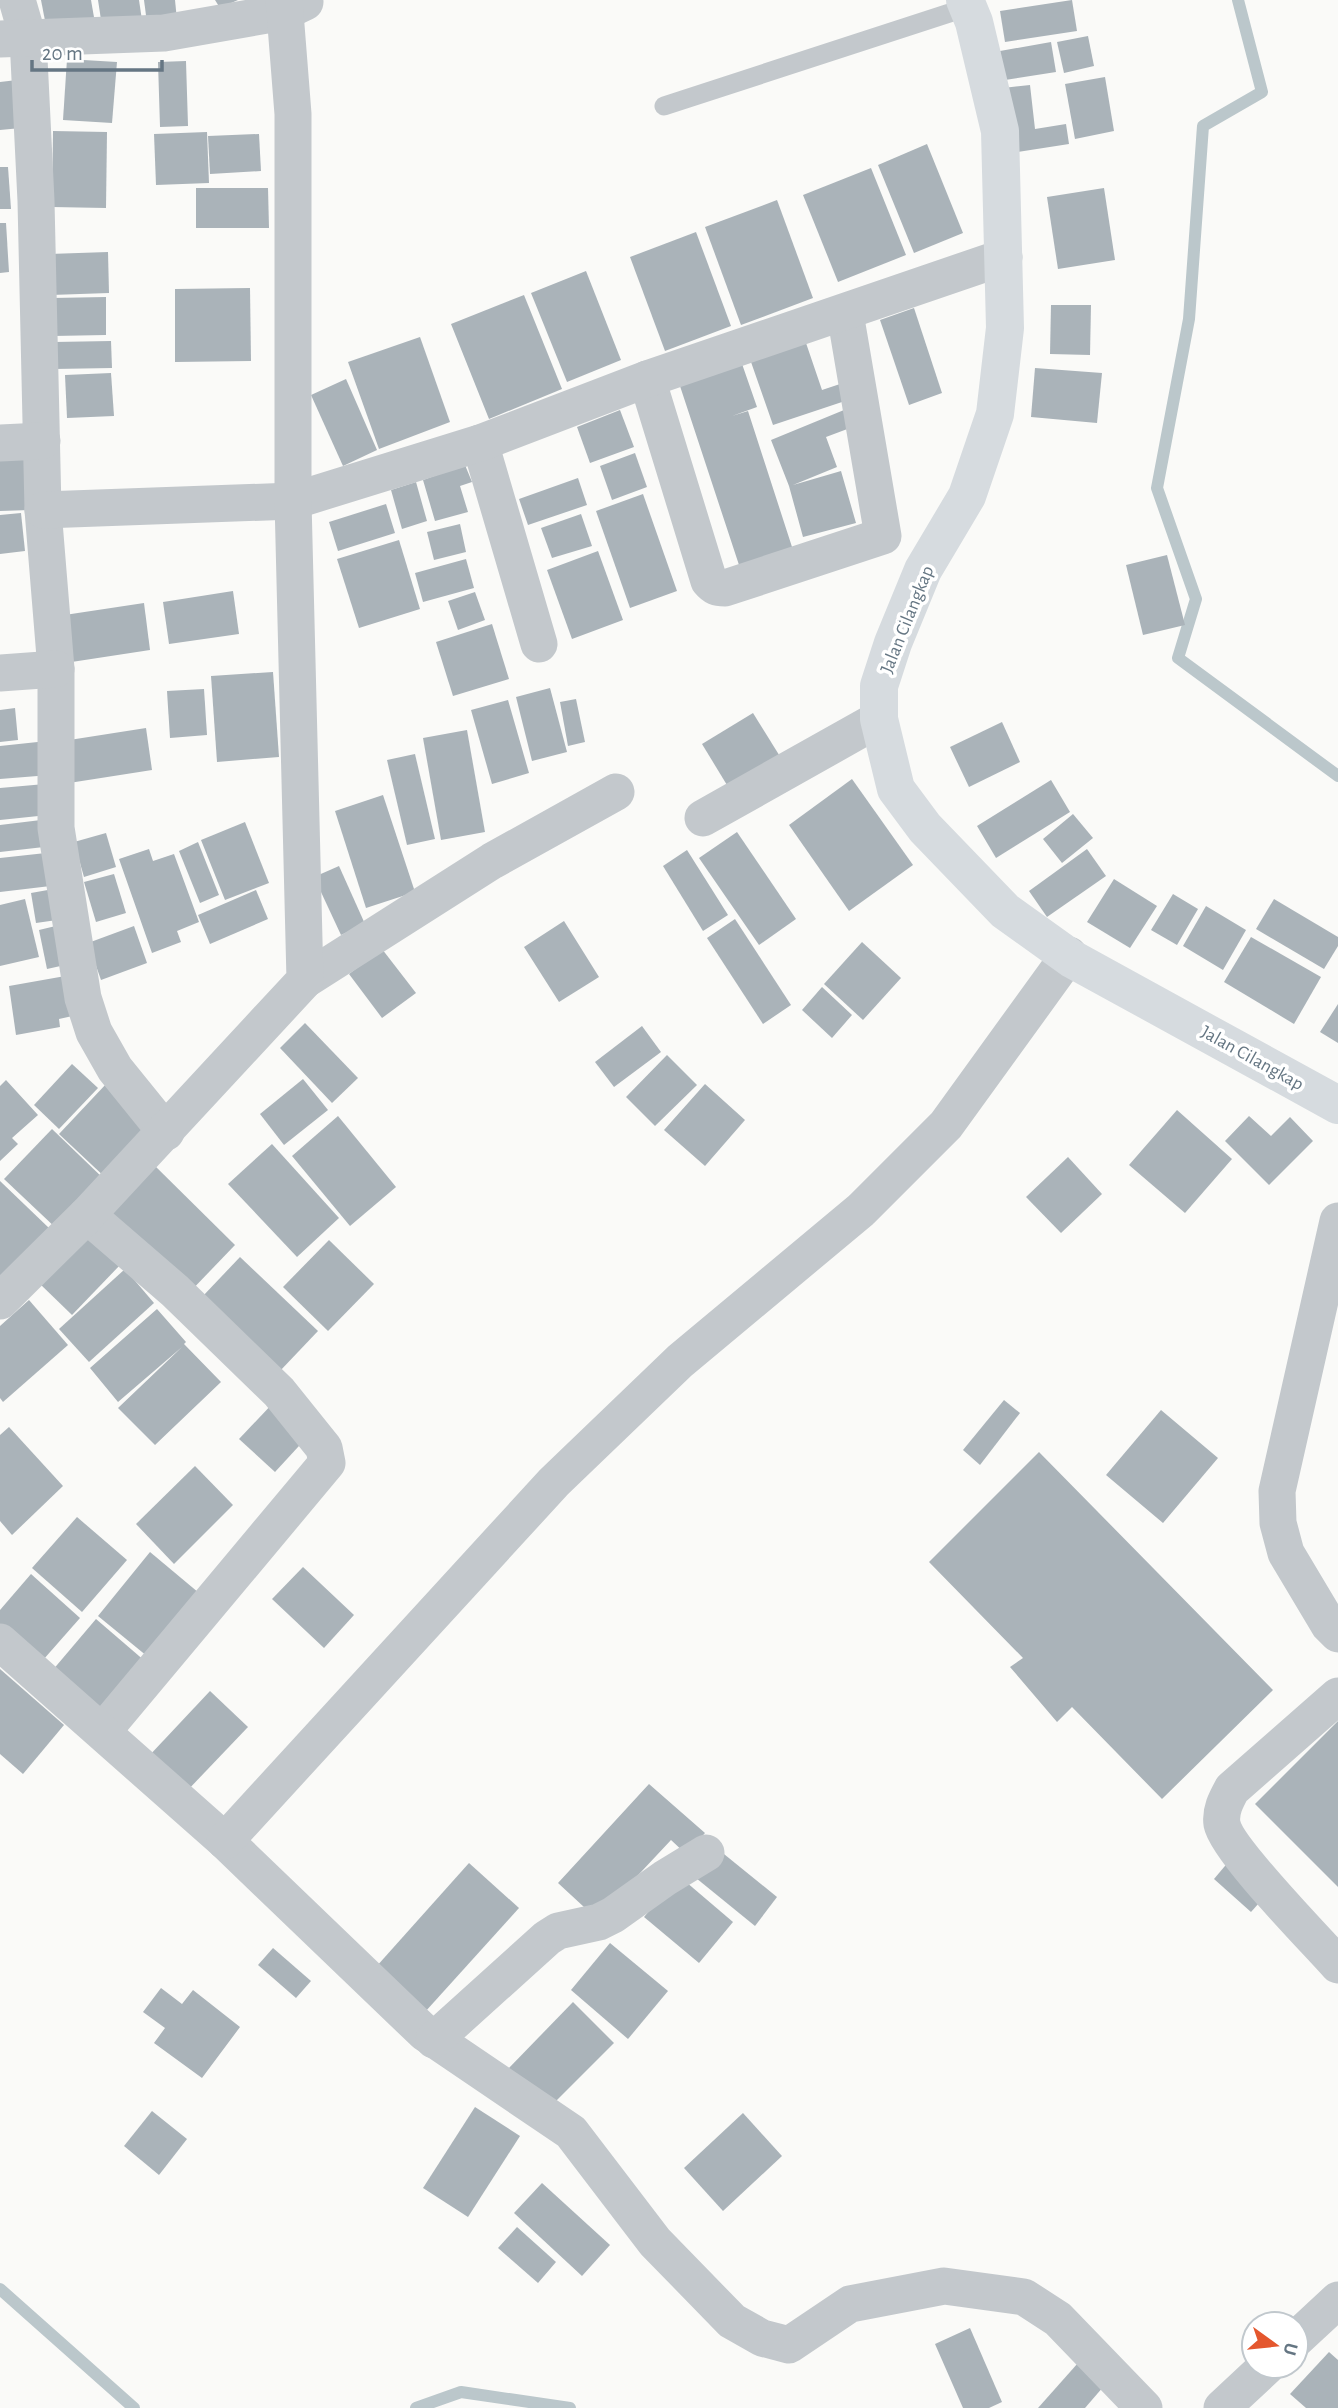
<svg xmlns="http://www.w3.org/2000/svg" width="1338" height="2408" font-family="'Alegreya Sans',sans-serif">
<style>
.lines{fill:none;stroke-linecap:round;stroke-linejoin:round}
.stream{stroke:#bbc7cb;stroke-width:12}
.building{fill:#aab3b9}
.lane{stroke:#c3c8cc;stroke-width:19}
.street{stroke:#c3c8cc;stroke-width:37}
.secondary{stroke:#d6dbdf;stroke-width:38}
.labels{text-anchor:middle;stroke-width:7;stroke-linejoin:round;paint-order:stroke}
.street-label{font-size:19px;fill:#657683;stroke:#fff}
</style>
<rect width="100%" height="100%" fill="#fafaf8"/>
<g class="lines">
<g class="stream">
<path d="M1238,0L1262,92L1203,126L1189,319L1157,488L1196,599L1178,658L1338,776"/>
<path d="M0,2289L134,2408"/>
<path d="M416,2408L461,2392L570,2408"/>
</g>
</g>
<g class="building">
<path d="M41,0H91L95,23L47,31Z"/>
<path d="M98,0H139L143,27L103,33Z"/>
<path d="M144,0H175L177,20L147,23Z"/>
<path d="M215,0H238L220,8Z"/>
<path d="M1072,0L1077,31L1005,42L1000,11Z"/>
<path d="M1088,36L1094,66L1064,73L1057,42Z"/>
<path d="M1051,42L1056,72L1005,80L1000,51Z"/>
<path d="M67,59L117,62L112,123L63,120Z"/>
<path d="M186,61L188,126L160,127L158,62Z"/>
<path d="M1105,77L1114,131L1075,139L1065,84Z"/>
<path d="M17,80L21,128L0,130V82Z"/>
<path d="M1030,85L1035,129L1066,124L1069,144L1011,153L1003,88Z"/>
<path d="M53,131L107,132L106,208L52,207Z"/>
<path d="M207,132L209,183L156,185L154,134Z"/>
<path d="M259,134L261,171L210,174L208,136Z"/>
<path d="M927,144L963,233L914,253L878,165Z"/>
<path d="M0,167H8L11,209H0Z"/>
<path d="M871,168L906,255L838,282L803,195Z"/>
<path d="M196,188H268L269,228H196Z"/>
<path d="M1104,188L1115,260L1058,269L1047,197Z"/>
<path d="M777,200L813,298L741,325L705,227Z"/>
<path d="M0,223H6L9,272L0,273Z"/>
<path d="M696,232L731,326L665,351L630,257Z"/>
<path d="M108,252L109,293L51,295L49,254Z"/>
<path d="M586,271L621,360L567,382L531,293Z"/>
<path d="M250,288L251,361L175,362V289Z"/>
<path d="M524,295L562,389L489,419L451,324Z"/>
<path d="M106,297V335L53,336L52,298Z"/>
<path d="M1051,305H1091L1090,355L1050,354Z"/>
<path d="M914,308L942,393L909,405L880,320Z"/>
<path d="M420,337L450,422L379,449L348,362Z"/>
<path d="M111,341L112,368L54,369V342Z"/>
<path d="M806,343L822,390L840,384L845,401L773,425L751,362Z"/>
<path d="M741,361L757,407L732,416L748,411L793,550L740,568L679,383Z"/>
<path d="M1035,368L1102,373L1097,423L1031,417Z"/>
<path d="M111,373L114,416L67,418L65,375Z"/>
<path d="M346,379L377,450L343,466L311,395Z"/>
<path d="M620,410L634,447L590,463L577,427Z"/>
<path d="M844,410L850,428L826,437L837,467L793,485L841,471L856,523L803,537L789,486L771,440Z"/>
<path d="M29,453L30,510L0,511V454Z"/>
<path d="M635,453L647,487L612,500L600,466Z"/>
<path d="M465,465L472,482L460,486L468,512L435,521L423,480Z"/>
<path d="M578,478L587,505L528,525L519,499Z"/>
<path d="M416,482L427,521L402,529L391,490Z"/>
<path d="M643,494L677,591L630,608L596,511Z"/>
<path d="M386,504L395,533L338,551L329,522Z"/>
<path d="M21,513L25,551L0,554V515Z"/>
<path d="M581,514L592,546L552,558L541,528Z"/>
<path d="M460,524L466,552L434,560L427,532Z"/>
<path d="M399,540L420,609L359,628L337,559Z"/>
<path d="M598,551L623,620L572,639L547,570Z"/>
<path d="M1167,555L1185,625L1143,635L1126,565Z"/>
<path d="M466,559L474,588L423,602L415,573Z"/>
<path d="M233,591L239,634L169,644L163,602Z"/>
<path d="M475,592L485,620L458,630L448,601Z"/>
<path d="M144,603L150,650L65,663L58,616Z"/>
<path d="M492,624L509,679L453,696L436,642Z"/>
<path d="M273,672L279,757L217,762L211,676Z"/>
<path d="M550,688L567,752L532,761L516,697Z"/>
<path d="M204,689L207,735L170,738L167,691Z"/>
<path d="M576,699L585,742L568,746L560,702Z"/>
<path d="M508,700L529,773L492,784L471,710Z"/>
<path d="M15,708L18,740L0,742V710Z"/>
<path d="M753,713L781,758L730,790L702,744Z"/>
<path d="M1002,722L1020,762L969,787L950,747Z"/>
<path d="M146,728L152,770L69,783L63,741Z"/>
<path d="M467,730L485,832L441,840L423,738Z"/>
<path d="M47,741L50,775L0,779V746Z"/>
<path d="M415,754L435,839L407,845L387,760Z"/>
<path d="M852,779L913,865L849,911L789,825Z"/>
<path d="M1051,780L1070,812L996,858L977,826Z"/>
<path d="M45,784L48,815L0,820V788Z"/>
<path d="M383,795L415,892L366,908L335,811Z"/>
<path d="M1073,814L1093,838L1062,863L1043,839Z"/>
<path d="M41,820L44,847L0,852V825Z"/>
<path d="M245,822L269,883L225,900L201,840Z"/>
<path d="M737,832L796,919L759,945L699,858Z"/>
<path d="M106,833L116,867L84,877L74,842Z"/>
<path d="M198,842L219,895L200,903L179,851Z"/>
<path d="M149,849L153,861L174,854L199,922L177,931L181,942L152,953L119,859Z"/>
<path d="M1087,849L1106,876L1047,917L1029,891Z"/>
<path d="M687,850L728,915L703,931L663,866Z"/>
<path d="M55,852L59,885L0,892V858Z"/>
<path d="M339,866L365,924L341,935L314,877Z"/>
<path d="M114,874L126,913L96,922L84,882Z"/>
<path d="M1114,879L1157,906L1130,948L1087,922Z"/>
<path d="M59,888L64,919L36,923L31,893Z"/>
<path d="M256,890L268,919L210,944L198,915Z"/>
<path d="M1173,894L1198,909L1177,945L1151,930Z"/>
<path d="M25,899L39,957L0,966V905Z"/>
<path d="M1274,899L1338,937V946L1324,969L1256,929Z"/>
<path d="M1206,906L1246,930L1223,970L1183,946Z"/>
<path d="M735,919L791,1005L763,1024L707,938Z"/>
<path d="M564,921L599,977L559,1002L524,947Z"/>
<path d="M64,924L74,963L47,969L39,930Z"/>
<path d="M134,926L147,963L101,980L88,943Z"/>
<path d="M1251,937L1321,977L1294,1024L1224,982Z"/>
<path d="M862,942L901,978L863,1020L824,984Z"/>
<path d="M382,949L416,993L382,1018L349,974Z"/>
<path d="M71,975L77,1015L59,1019L60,1027L16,1035L9,986Z"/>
<path d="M822,987L852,1015L832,1038L802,1010Z"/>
<path d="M1338,1004V1043L1320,1032Z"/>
<path d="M305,1023L358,1078L332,1103L280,1048Z"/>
<path d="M642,1026L661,1052L614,1087L595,1062Z"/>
<path d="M667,1055L697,1085L655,1126L626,1097Z"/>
<path d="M72,1064L98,1088L59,1129L34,1105Z"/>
<path d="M303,1079L328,1110L284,1145L260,1114Z"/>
<path d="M6,1080L38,1115L12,1138L18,1144L0,1161V1086Z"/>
<path d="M107,1083L155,1130L108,1180L59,1134Z"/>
<path d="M705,1084L745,1120L705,1166L664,1130Z"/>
<path d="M1177,1110L1232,1159L1185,1213L1129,1165Z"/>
<path d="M338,1116L396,1187L350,1226L292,1156Z"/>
<path d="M1249,1116L1271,1136L1290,1117L1313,1141L1269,1185L1225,1141Z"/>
<path d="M52,1129L105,1180L58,1230L4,1179Z"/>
<path d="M272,1144L339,1218L297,1257L228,1184Z"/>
<path d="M1068,1157L1102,1194L1061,1233L1026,1197Z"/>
<path d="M150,1161L235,1245L186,1296L100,1212Z"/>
<path d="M0,1181L50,1229L0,1283Z"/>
<path d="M87,1230L121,1264L72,1315L38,1282Z"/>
<path d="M329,1240L374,1284L328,1331L283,1287Z"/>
<path d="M240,1257L318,1331L279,1372L202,1297Z"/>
<path d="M125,1269L154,1303L89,1362L59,1329Z"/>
<path d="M29,1300L68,1345L3,1402L0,1398V1326Z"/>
<path d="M157,1309L186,1342L184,1344L221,1382L155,1445L118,1408L182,1347L118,1402L90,1368Z"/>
<path d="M1004,1400L1020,1413L980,1465L963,1450Z"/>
<path d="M275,1401L310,1434L275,1472L239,1439Z"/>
<path d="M1161,1410L1218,1458L1163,1523L1106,1475Z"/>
<path d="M9,1427L63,1486L12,1535L0,1521V1435Z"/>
<path d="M1039,1452L1273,1690L1162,1799L1072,1707L1057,1722L1010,1667L1023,1658L929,1562Z"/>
<path d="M195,1466L233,1505L174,1564L136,1524Z"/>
<path d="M77,1517L127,1560L82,1612L32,1568Z"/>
<path d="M150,1552L205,1598L153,1661L98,1616Z"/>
<path d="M303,1567L354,1615L324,1648L272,1599Z"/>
<path d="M31,1574L80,1618L36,1668L0,1636V1610Z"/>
<path d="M96,1619L146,1662L96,1720L46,1678Z"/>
<path d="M0,1669L64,1725L23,1774L0,1754Z"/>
<path d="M210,1691L248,1727L185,1793L148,1757Z"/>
<path d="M1338,1721V1887L1255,1804Z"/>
<path d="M649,1784L705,1833L686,1854L671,1840L597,1919L558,1883Z"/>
<path d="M719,1850L777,1897L755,1926L696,1878Z"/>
<path d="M1230,1860L1267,1894L1251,1912L1214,1879Z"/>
<path d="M469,1863L519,1908L425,2012L376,1967Z"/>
<path d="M679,1876L733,1922L699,1963L644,1917Z"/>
<path d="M610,1943L668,1991L628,2039L571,1990Z"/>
<path d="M273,1948L311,1981L296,1998L258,1965Z"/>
<path d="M161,1988L182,2004L193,1990L240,2027L202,2078L154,2043L165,2028L143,2012Z"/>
<path d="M573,2002L614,2043L547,2110L507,2070Z"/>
<path d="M475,2107L520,2136L468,2217L423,2188Z"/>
<path d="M152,2111L187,2139L159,2175L124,2146Z"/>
<path d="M743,2113L782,2156L723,2211L684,2168Z"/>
<path d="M542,2183L610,2245L582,2276L514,2213Z"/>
<path d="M517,2227L556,2262L538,2283L498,2248Z"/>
<path d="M970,2328L1002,2402L989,2408H963L935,2344Z"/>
<path d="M1329,2352L1338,2360V2408H1306L1290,2394Z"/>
<path d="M1078,2363L1104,2386L1085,2408H1038Z"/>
</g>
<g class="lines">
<path class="lane" d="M664,106L968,7"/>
<g class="street">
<path d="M17,0L28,38L36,201L43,510L56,669V828L83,998L94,1032L115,1069L166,1132"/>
<path d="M0,39L164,33L284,12L305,2"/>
<path d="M647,379L709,581C714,587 717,588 725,588L883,536L845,313"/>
<path d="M0,443L42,441"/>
<path d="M480,443L539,644"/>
<path d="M43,510L293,501L480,443L647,379L1004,257"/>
<path d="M0,673L56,669"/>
<path d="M703,818L879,719"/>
<path d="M305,980L492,861L616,792"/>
<path d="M87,1215L175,1291L279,1392L324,1448L327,1463L103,1731"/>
<path d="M1338,1221L1277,1491L1278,1523L1286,1553L1329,1625L1338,1634"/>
<path d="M0,1301L87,1215L305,980L293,501V114L284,0"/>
<path d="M0,1642L225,1841L425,2033L571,2132L655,2242L732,2321L762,2338L789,2345L850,2304L944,2286L1024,2297L1058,2319L1144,2408"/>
<path d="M1338,1696L1232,1789C1226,1800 1220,1811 1222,1824C1227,1850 1316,1940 1338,1965"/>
<path d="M225,1841L554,1482L680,1361L861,1210L946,1125L1069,955"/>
<path d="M434,2040L547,1938L558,1931L599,1922L613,1915L665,1878L706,1853"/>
<path d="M1296,2339L1338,2300"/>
<path d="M1222,2408L1267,2366"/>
</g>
<path class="secondary" d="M965,0L974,22L1000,131L1005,328L995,414L967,496L923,570L893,643L879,686V719L896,789L925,828L1005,911L1072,959L1338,1105"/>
</g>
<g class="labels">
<g class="street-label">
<text transform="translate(906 619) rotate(-68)" y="7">Jalan Cilangkap</text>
<text transform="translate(1253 1057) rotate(29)" y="7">Jalan Cilangkap</text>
</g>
</g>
<g transform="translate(1275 2345) rotate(105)"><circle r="33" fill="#ffffff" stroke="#c1c8cd" stroke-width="2"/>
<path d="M0-5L12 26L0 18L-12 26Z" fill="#e4572e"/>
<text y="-10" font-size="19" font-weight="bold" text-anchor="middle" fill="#657683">U</text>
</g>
<path d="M32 60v10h130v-10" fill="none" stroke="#657683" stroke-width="3.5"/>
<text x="42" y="60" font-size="21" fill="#657683" stroke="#ffffff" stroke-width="5" paint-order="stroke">20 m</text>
</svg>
